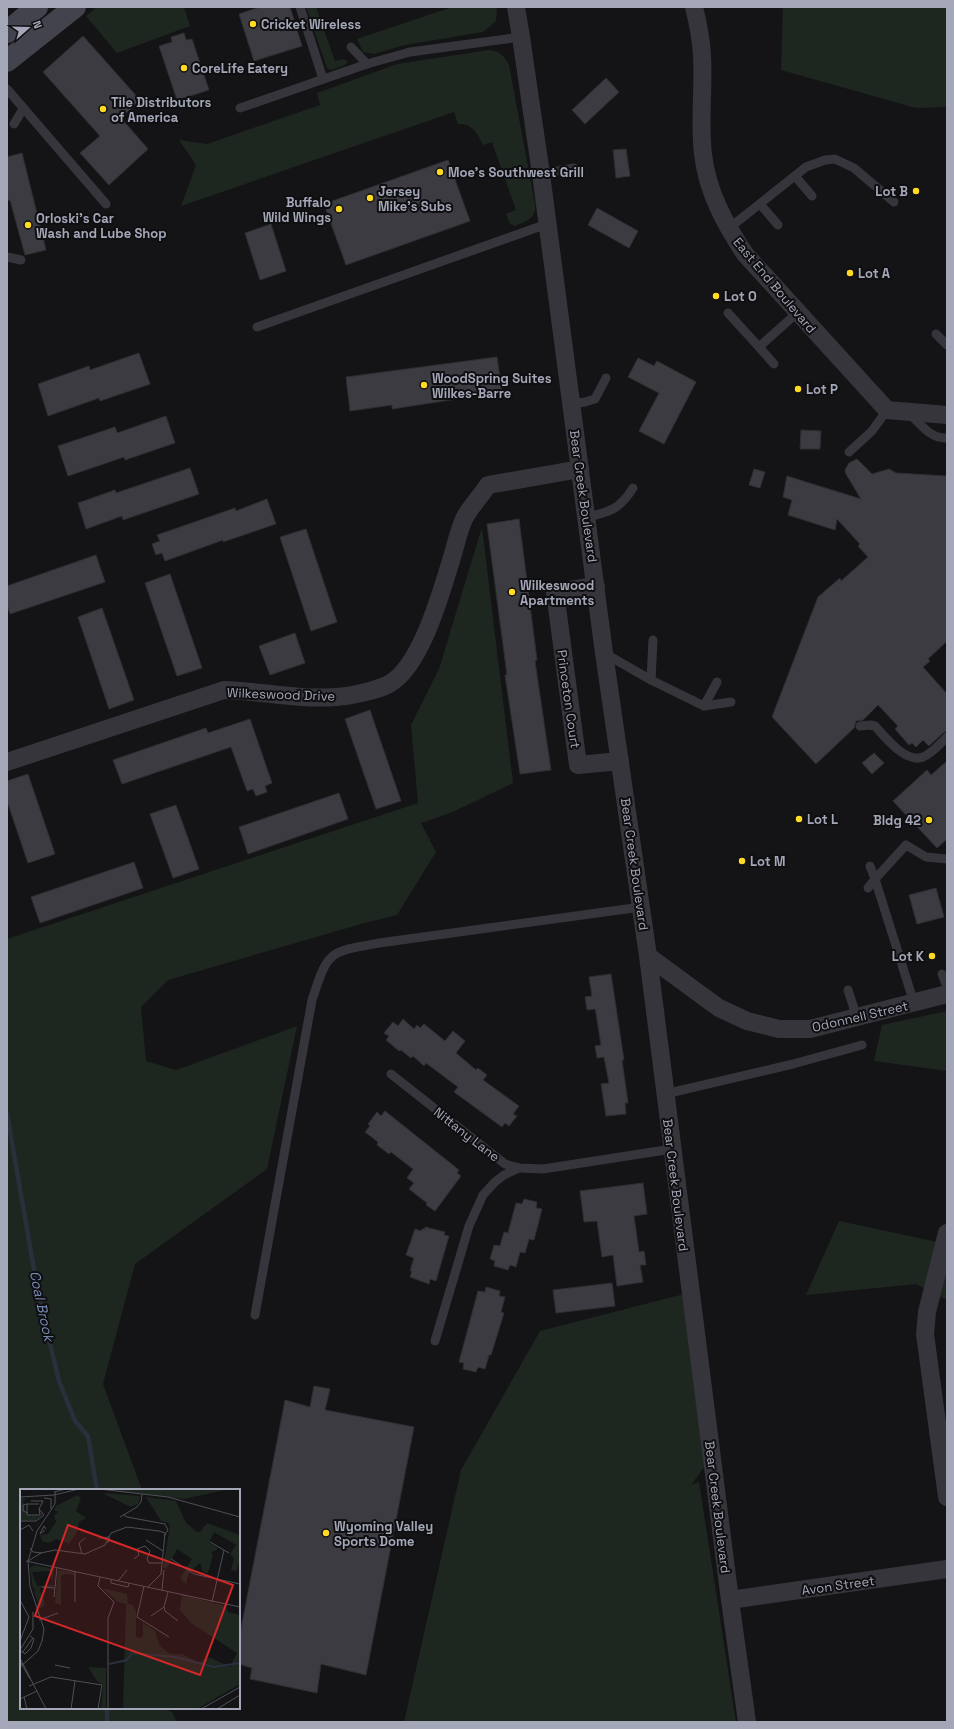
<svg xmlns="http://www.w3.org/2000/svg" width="954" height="1729" font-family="'Space Grotesk',sans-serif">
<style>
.green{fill:#1e2620}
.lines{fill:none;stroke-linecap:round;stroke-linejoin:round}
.stream{stroke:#29303b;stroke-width:4.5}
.building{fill:#3b3b41;stroke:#2f2e32}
.lane{stroke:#35353b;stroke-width:9}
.street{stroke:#35353b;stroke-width:18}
.secondary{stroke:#42434c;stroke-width:22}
.poi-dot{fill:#ffdb23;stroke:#0f0f11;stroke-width:1.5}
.labels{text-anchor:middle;stroke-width:4;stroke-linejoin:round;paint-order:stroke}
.poi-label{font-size:13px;font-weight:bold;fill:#a4a7b8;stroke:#0f0f11;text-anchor:start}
.street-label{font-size:13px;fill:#a4a7b8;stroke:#0f0f11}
.water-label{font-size:14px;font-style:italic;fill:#788eb6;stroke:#0f0f11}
.inset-river{fill:none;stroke:#29303b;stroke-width:2}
.inset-road{fill:none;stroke:#4e4f57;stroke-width:1}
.view{fill:#d62828;fill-opacity:0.15;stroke:#d62828;stroke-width:2}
.inset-edge{fill:none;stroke:#a4a7b8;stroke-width:2}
</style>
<rect width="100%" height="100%" fill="#141416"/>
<g class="green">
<path d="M97,7H184L190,26L117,53L86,16Z"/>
<path d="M306,7H316L335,61L343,59L348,61L345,65L330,70L327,68Z"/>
<path d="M452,7H497L496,21L483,32L405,45L374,54L363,52L357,39Z"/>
<path d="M783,7H947V107L916,108L781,70Z"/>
<path d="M489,50C499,51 505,56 509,65L535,204C537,219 526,221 515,226L510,224L506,214L516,210L492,142L483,145C478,134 472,123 458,124L454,112L181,206L196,165L179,140L207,144L320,105L317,93L397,64Z"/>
<path d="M482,527L513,783L453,812L421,823L436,852L397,915L361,924L168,980L141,1007L146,1061L176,1070L297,1026L267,1169L135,1264L103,1384L142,1490H21V1708H162L172,1712L177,1722H7V939L418,803L411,725L439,669Z"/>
<path d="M947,1011V1071L874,1061L882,1025Z"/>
<path d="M839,1221L947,1244V1300L916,1284L806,1295Z"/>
<path d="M684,1294L705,1466L691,1485L699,1482L736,1722H404L461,1470L540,1331Z"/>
</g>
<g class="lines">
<g class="stream">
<path d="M7,1114L39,1298L59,1381L75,1421L88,1436L97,1490"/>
<path d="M107,1722V1708"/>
</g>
</g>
<g class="building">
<path d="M260,7H290L302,46L254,61L239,14Z"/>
<path d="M184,33L186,40L192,39L209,90L177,100L159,46L172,42L171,37Z"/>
<path d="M83,36L140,100L121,118L148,149L109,185L80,153L100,136L43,72Z"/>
<path d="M606,78L619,92L585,124L572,110Z"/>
<path d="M626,149L630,176L616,178L613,150Z"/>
<path d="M22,153L46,250L25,255L10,200L7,201V157Z"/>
<path d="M448,160L470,221L346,265L324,204Z"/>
<path d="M597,208L638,231L629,248L588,225Z"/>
<path d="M271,224L286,271L260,280L245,233Z"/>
<path d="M139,353L150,384L100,401L99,398L48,416L38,384L89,366L90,370Z"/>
<path d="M497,357L502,392L392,409V405L350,411L346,377Z"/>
<path d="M638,358L654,366L657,361L696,382L664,444L639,431L659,393L628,377Z"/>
<path d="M166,416L175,443L125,460L124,457L68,476L58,446L115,427L117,433Z"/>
<path d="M801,430L821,431L820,449H800Z"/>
<path d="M857,459L872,474L889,469L896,473L947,476V641L928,659L930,661L923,667L947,694V731L943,733L929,746L923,740L916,747L912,743L909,745L895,729L898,726L878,705L863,720L856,721L854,728L816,764L772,717L818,597L840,578L841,581L868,557L858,546L860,544L837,519L835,530L788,515L792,500L783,497L787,476L861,499L846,474L845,470L849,463Z"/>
<path d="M190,468L199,494L123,520L122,516L86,529L78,503L115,490L116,493Z"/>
<path d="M754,469L765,472L760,488L749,485Z"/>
<path d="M267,499L276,524L223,542V540L165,561L162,553L156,555L152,544L160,541L157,535L235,508L236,511Z"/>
<path d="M519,519L537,660L535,661L551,770L520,774L505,675H507L487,524Z"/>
<path d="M306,529L337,622L311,631L280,537Z"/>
<path d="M96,555L105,582L10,614L7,605V586Z"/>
<path d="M170,574L202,668L177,676L145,583Z"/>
<path d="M102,608L134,700L109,709L78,617Z"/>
<path d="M295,633L305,663L270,675L259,646Z"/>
<path d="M370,710L401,801L376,809L345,719Z"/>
<path d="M250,719L272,783L265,786L267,792L256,796L253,789L247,791L231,747L122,784L113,760L206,728L208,733Z"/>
<path d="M874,753L884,763L872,774L862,763Z"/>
<path d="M947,761V839L937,848L893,801L927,770L931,775Z"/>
<path d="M28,774L55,854L28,863L7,801V781Z"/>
<path d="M339,793L348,819L248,854L239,827Z"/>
<path d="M176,805L199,869L173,878L150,814Z"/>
<path d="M134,862L143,888L40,923L31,897Z"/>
<path d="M936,888L944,917L917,924L909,895Z"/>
<path d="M611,974L624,1060H622L628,1103H625L626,1114L606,1116L601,1084L609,1083L604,1057L597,1058L595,1046L601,1045L596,1013L595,1009L587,1010L585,997L592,996L589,977Z"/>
<path d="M403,1019L414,1029L417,1025L420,1028L424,1024L445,1041L453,1031L465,1041L456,1053L476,1070L478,1068L487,1075L483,1080L519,1106L513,1114L517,1116L509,1126L505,1123L502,1127L454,1092L458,1087L426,1063L424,1066L413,1056L411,1058L401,1050L399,1051L386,1040L389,1036L384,1033L393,1022L398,1026Z"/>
<path d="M385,1111L459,1170L457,1173L461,1176L435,1211L426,1205L427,1203L409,1189L414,1183L407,1178L413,1169L391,1152L389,1154L377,1145L378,1142L365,1132L370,1126L368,1124L377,1112L381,1116Z"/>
<path d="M643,1183L647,1214L634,1216L639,1252L644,1251L646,1265H640L643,1282L617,1286L613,1255L602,1257L597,1221L584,1222L580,1191Z"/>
<path d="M524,1199L537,1202L536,1208L542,1209L534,1240L529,1239L525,1253L520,1252L516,1267L510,1265L508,1270L494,1266L495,1261L490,1259L494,1245L500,1246L504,1232L508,1233L516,1203L522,1204Z"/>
<path d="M425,1227L445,1232L444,1235L449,1236L436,1281L430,1279L429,1284L410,1277L412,1271H410L414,1258L406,1255L415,1229L421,1231L422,1229H425Z"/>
<path d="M612,1283L615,1306L556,1313L553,1290Z"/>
<path d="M486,1287L500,1291L499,1296L505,1297L501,1312L504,1313L491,1355H489L485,1369L478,1367L476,1372L463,1369L464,1363L459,1362L478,1291L485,1292Z"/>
<path d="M314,1386L330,1389L325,1410L414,1427L366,1675L321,1664L317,1693L250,1679L252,1668L239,1664V1639L285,1400L310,1407Z"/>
</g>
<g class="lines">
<g class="lane">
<path d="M300,7L323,79"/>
<path d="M351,47L367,64"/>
<path d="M7,89L106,204"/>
<path d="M240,108L367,64L410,52L521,37"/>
<path d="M14,124L23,109"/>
<path d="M541,174L574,168"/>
<path d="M795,176L812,196"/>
<path d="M760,204L778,225"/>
<path d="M728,229L806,167L825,160L835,159L854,168L894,202"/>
<path d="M7,257L21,260"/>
<path d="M728,313L759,347"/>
<path d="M257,327L547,224"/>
<path d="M936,334L947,345"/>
<path d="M774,364L759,347L797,313"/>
<path d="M571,404L585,402L595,399L606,378"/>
<path d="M910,414C921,425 931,439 947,438"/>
<path d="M849,452L872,431L887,410"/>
<path d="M587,517C610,512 620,509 633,488"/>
<path d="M604,653L651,680L704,706L731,702"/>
<path d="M651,680L653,640"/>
<path d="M704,706L717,682"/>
<path d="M860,726L870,725L875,726C885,737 906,764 923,757C932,753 940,744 947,737"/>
<path d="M868,888L875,879L870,866"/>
<path d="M942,974L947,987"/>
<path d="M848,990L857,1018"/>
<path d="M914,1003L875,879L906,845L926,857L947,859"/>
<path d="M391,1074L505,1164L519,1168L543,1169L672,1149"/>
<path d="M665,1094L793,1064L862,1045"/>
<path d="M255,1315L312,1000C328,951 328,952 379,943L641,907"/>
<path d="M435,1341L469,1226L483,1195L495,1182L504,1175L519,1168"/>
</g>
<g class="street">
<path d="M516,7L521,37L541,174L604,653L648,956L730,1600L747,1722"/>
<path d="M694,7C698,23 701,39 702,55C704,88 699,121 703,154C707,191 725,224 745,254L887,410L947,415"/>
<path d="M596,586L555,592L578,765L620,761"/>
<path d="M7,762L224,690C262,691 298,700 336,697C350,696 376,691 389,684C422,666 442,589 453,554C456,543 459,530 464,519C470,507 481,496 488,485L580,469"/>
<path d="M648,956L719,1008L747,1021L779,1029H810L947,994"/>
<path d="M947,1233L927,1312L925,1334L947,1497"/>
<path d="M730,1600L947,1569"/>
</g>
<g class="secondary">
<path d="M7,32L37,7"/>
<path d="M7,61L75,7"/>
</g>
</g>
<g class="poi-dot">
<circle cx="253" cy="24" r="4"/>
<circle cx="184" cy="68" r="4"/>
<circle cx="103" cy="109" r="4"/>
<circle cx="440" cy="172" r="4"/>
<circle cx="916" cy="191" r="4"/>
<circle cx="370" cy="198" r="4"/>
<circle cx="339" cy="209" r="4"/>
<circle cx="28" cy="225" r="4"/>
<circle cx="850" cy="273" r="4"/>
<circle cx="716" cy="296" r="4"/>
<circle cx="424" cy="385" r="4"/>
<circle cx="798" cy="389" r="4"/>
<circle cx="512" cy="592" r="4"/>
<circle cx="799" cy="819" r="4"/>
<circle cx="929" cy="820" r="4"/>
<circle cx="742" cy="861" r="4"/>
<circle cx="932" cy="956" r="4"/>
<circle cx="326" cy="1533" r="4"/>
</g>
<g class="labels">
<g class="poi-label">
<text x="261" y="29">Cricket Wireless</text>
<text x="192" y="73">CoreLife Eatery</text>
<text x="111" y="107">Tile Distributors<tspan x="111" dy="15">of America</tspan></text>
<text x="448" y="177">Moe's Southwest Grill</text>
<text x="378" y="196">Jersey<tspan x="378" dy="15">Mike's Subs</tspan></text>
<text x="908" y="196" text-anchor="end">Lot B</text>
<text x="331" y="207" text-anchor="end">Buffalo<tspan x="331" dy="15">Wild Wings</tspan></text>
<text x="36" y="223">Orloski's Car<tspan x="36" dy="15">Wash and Lube Shop</tspan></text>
<text x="858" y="278">Lot A</text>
<text x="724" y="301">Lot O</text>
<text x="432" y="383">WoodSpring Suites<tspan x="432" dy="15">Wilkes-Barre</tspan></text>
<text x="806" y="394">Lot P</text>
<text x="520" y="590">Wilkeswood<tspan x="520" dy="15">Apartments</tspan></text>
<text x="807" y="824">Lot L</text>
<text x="921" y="825" text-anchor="end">Bldg 42</text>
<text x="750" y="866">Lot M</text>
<text x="924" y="961" text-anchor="end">Lot K</text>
<text x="334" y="1531">Wyoming Valley<tspan x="334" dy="15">Sports Dome</tspan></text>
</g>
<g class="street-label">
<text transform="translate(775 285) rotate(50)" y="5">East End Boulevard</text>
<text transform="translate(584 496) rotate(82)" y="5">Bear Creek Boulevard</text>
<text transform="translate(281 694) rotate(2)" y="5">Wilkeswood Drive</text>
<text transform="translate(569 699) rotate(82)" y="5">Princeton Court</text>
<text transform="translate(635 864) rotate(82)" y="5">Bear Creek Boulevard</text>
<text transform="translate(860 1016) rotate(-13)" y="5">Odonnell Street</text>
<text transform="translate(467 1134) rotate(38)" y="5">Nittany Lane</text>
<text transform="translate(676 1185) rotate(83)" y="5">Bear Creek Boulevard</text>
<text transform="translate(718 1507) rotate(83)" y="5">Bear Creek Boulevard</text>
<text transform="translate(838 1585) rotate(-8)" y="5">Avon Street</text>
</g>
<g class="water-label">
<text transform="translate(42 1306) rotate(78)" y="5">Coal Brook</text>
</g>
</g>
<g transform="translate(20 1489)">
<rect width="220" height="220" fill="#141416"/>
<path d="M80,0L166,1L209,0L164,10ZM82,4L119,7L120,9L118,15L111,18ZM57,6L61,9L56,22L66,29L59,33L57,43L49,55L36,50L29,54L22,52L20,46L28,45L36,33L34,27L38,23L34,21L36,17ZM126,8L156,12L166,34L177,43H180L187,34L220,46V72L216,82L211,81L214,69L210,65L216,56L194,43L189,54L197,58V61L191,63L193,66L188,84L183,83L180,74L169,84L166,95L160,89L172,70L157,60L146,80L143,78L150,38L148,34L141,32ZM0,9L7,10L3,12L6,26L20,27L21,23L22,26L16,31H0ZM14,76L34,80L32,94L31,82L12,83L17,97L33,96V98L13,100L10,79ZM38,81L54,83V86L46,85L41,87V116L35,114ZM16,99H20L22,109H24V117L20,119L14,103ZM82,99L107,105L108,115H111L116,121V148L121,149L123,147V134L135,142L140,157L150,165H162L180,174L184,170L191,169L210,178L217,164L171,134L160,121L162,106L206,117L208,123L220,126V195L177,220H103L106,115L98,113ZM68,178L86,179V220H81L83,196L77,192Z" fill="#1e2620"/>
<path class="inset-river" d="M89,175L107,171L112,164L155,168L194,178L220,174"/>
<path class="inset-road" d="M79,0L148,8L220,28M34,3L46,0M0,8L34,6L59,0M24,9L31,10V20M7,15L3,16V22L8,24M19,15H7V26H20L19,20M104,26L107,28L145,35L148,41L144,47M100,28L117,18L121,13L122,5M0,32H16L24,26L19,20L23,12H11M0,41L9,36L13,42M25,41L20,45L24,37L26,40M79,49L89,48V52L87,54M126,51L143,62M190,53L209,64M10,59L13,63L22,64M62,65L59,54L65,49M114,70L119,66L117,60L125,57L130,62L127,70L129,74H142M151,70L174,85L220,95M6,72L220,118M8,72L21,64L35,61L65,65L85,56L91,44L107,38L139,42L145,44L141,85L128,98M80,88L78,97L94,113L88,129V220M91,90V94L108,98L109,94M98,92L107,81M124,97L117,128L149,148M22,98L34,99M142,101L144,81M34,108L37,78M0,111L9,128L0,152M55,113V82M192,113L204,61M144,118L145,122L158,132M131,127L144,118L148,103M19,131L38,124M0,161L13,140V123M0,161L5,165L11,159L14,150L10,147M2,164L13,149M0,169L26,220M0,172L10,190M35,176L50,179M0,178L18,162L22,152L24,140L10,98L8,72L17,42L35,15V3M9,197L31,188L82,196L78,220M4,208L7,220M0,210L17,202M51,220L55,192M181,220L220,198M197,220L220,206"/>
<path class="view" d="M48,36L213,96L180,186L15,127Z"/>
<rect width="220" height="220" class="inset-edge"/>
</g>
<rect width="954" height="1729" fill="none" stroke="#a4a7b8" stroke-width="16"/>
<g transform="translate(28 28) rotate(70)" stroke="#0f0f11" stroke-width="3" paint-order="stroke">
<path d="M0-3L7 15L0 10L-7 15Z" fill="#a4a7b8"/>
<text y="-6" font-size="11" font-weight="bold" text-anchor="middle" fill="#a4a7b8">N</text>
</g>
</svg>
